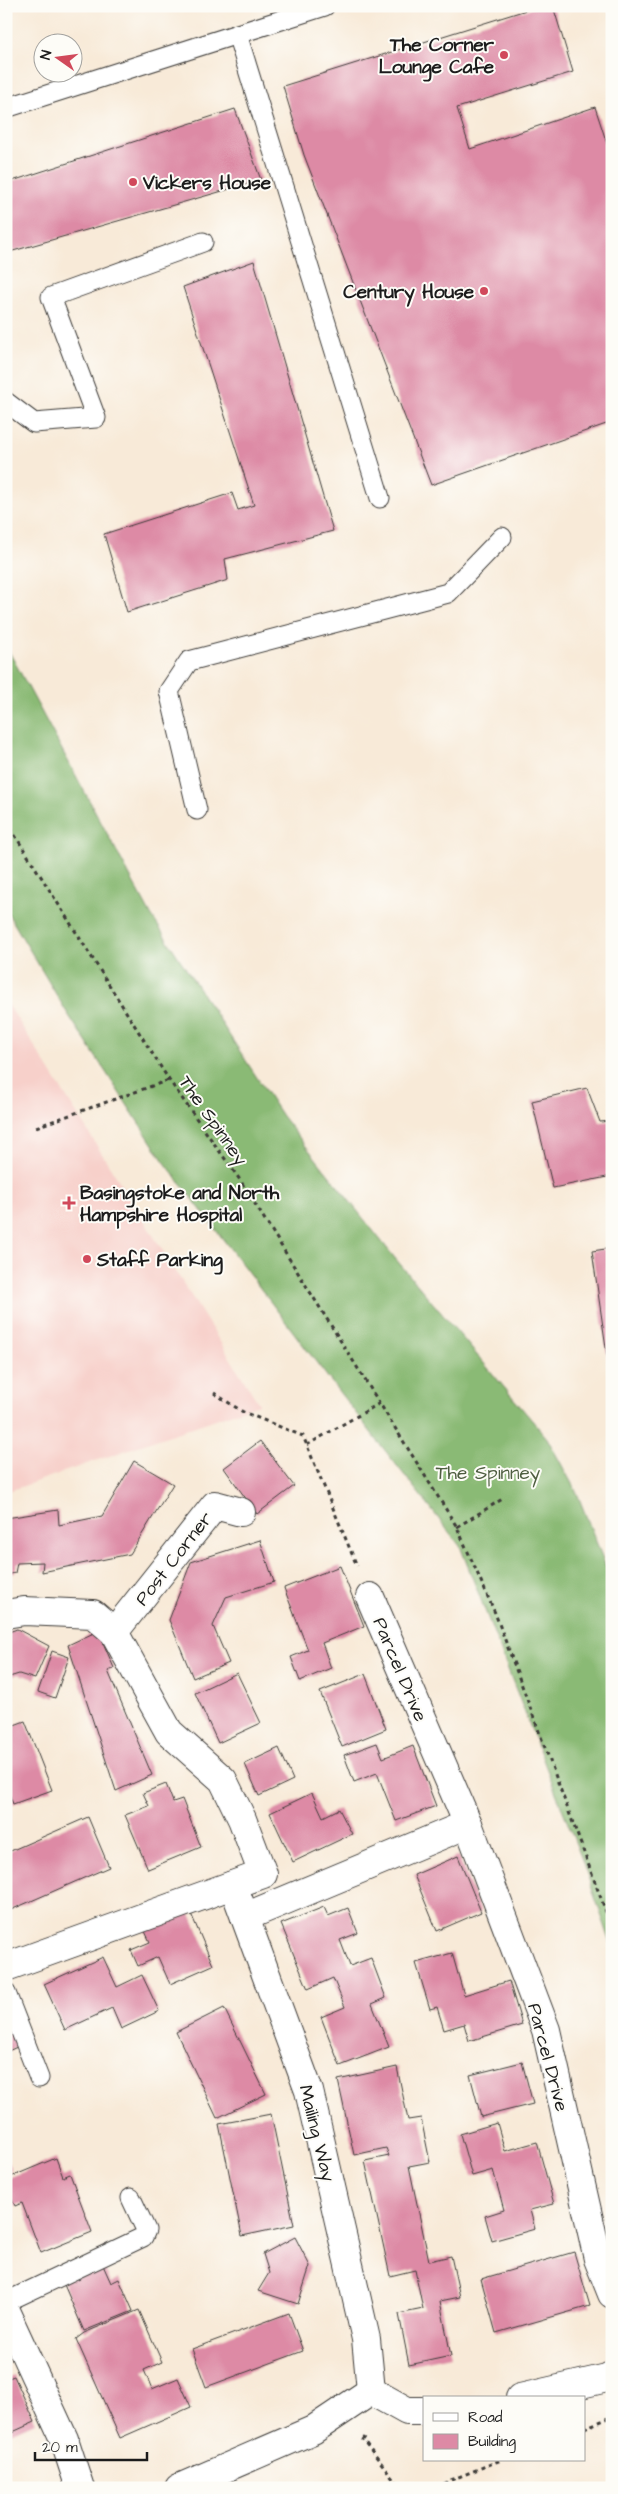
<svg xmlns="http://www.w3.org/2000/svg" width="618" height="2494" font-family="'Architects Daughter',sans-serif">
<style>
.built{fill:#f7d0ca}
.forest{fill:#8aba74;stroke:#536b48}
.building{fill:#dd8aa5}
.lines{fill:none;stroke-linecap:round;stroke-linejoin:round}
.service-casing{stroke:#3d3b38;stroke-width:21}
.minor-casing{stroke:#3d3b38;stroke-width:30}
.path{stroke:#3d3b38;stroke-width:3;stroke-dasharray:4 4;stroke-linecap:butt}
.service{stroke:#fff;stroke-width:19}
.minor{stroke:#fff;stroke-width:28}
.poi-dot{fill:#d1495b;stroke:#fdfcf7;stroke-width:2}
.labels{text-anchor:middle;stroke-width:4;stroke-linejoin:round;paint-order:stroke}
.poi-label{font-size:19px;font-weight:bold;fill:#1c1c1c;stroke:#fdfcf7;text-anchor:start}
.street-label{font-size:19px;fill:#1c1c1c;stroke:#fdfcf7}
.park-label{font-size:19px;fill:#4f5e41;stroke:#fdfcf7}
</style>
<rect width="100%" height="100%" fill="#fdfcf7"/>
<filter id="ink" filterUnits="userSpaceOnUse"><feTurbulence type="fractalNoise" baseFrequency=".02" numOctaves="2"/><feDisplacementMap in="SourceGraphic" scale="10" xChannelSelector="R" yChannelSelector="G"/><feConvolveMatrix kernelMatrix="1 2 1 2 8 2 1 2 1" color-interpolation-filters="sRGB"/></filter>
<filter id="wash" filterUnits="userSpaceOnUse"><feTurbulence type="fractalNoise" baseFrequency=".0096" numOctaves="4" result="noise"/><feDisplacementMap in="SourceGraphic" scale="20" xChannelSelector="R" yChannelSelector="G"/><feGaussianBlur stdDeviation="1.12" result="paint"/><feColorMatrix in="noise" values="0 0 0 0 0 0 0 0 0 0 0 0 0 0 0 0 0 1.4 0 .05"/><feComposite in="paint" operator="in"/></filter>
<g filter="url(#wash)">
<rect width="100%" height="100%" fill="#f8ead8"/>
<path class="built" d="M6,1001L259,1404L6,1492Z"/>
<path class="forest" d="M6,646L151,915L282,1116L394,1257L547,1438L577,1493L612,1582V1946L581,1857L460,1546L329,1379L163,1160L66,1011L6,910Z"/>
<g id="blocks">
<g class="building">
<path d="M539,6H553L573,72L457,108L470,149L595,107L612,159V422L431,485L304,155L283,86Z"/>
<path d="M235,109L261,180L6,253V183Z"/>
<path d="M254,261L333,531L225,559L228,580L127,612L104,534L232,493L238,510L254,505L183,287Z"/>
<path d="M587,1088L600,1122L612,1121V1176L553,1188L532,1101Z"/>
<path d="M612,1248V1382H611L592,1251Z"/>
<path d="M260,1441L294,1486L257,1514L224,1468Z"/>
<path d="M134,1461L173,1484L130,1554L42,1572L43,1562L17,1563L15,1573L6,1575V1518L58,1510L59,1525L102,1516Z"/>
<path d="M260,1540L274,1582L226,1597L213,1626L229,1663L193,1678L169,1620L191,1562Z"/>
<path d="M340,1566L364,1626L322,1643L331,1668L300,1681L291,1657L308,1650L284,1588Z"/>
<path d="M17,1629L49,1646L35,1679L19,1674L6,1678V1633Z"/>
<path d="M98,1631L114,1668L108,1671L152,1775L116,1791L68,1645Z"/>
<path d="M52,1651L69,1657L55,1698L38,1692Z"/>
<path d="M237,1673L261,1723L218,1743L195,1693Z"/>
<path d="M365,1674L386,1729L342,1747L320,1692Z"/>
<path d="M25,1721L52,1790L13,1804L6,1786V1728Z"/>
<path d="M377,1743L383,1758L413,1746L436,1806L396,1821L377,1773L354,1782L344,1755Z"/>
<path d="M279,1748L293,1780L259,1796L245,1764Z"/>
<path d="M166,1784L173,1802L182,1799L201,1847L148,1869L125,1815L149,1806L143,1793Z"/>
<path d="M312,1793L323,1817L339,1809L352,1834L293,1862L270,1813Z"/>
<path d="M88,1817L109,1867L6,1912V1853Z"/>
<path d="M458,1856L481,1912L437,1931L414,1875Z"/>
<path d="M324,1907L328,1916L348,1908L358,1933L340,1940L350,1966L371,1958L386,1998L372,2004L389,2047L340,2066L321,2017L345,2007L333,1978L308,1989L281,1924Z"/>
<path d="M189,1909L213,1965L170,1984L158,1957L138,1966L131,1950L150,1942L144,1929Z"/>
<path d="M452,1953L464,1995L509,1981L522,2025L469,2041L464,2024L444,2030L437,2007L430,2009L416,1963Z"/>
<path d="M103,1957L117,1987L142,1975L159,2011L121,2029L112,2008L65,2030L44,1984Z"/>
<path d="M224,2008L266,2094L217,2118L176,2032Z"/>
<path d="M6,2020L17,2047L6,2052Z"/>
<path d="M522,2062L533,2104L481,2117L470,2075Z"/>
<path d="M397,2067L408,2120L421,2118L430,2162L409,2166L429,2261L451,2256L460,2297L440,2301L451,2356L409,2365L399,2314L423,2309L415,2270L390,2276L365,2161L389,2156L386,2148L354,2155L338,2080Z"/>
<path d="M271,2114L294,2225L242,2236L219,2124Z"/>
<path d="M497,2123L505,2151L537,2142L554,2204L530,2210L535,2229L492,2241L485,2216L504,2210L493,2170L472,2176L460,2134Z"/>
<path d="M6,2158L11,2170L6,2172Z"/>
<path d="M56,2158L63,2177L70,2174L92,2232L41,2253L22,2203L15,2206L6,2185V2179Z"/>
<path d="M295,2237L310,2266L298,2304L258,2291L269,2273L263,2254Z"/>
<path d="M574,2252L590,2306L496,2333L481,2279Z"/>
<path d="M102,2263L111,2283L119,2279L133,2311L84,2331L62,2280Z"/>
<path d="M139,2310L162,2362L144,2370L152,2389L178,2378L191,2407L120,2438L76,2339L84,2333Z"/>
<path d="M289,2313L303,2351L206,2387L192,2349Z"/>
<path d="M14,2376L35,2422L6,2435V2379Z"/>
</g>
</g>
</g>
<g filter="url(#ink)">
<use href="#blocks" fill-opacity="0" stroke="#3d3b38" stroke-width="1"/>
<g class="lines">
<defs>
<g id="service">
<path d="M237,34L380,498"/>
<path d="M6,108L325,6"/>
<path d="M6,402L34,423L96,418L51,297L203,242"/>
<path d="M197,810L169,691L189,661L448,593L502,537"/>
<path d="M6,1993L39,2078"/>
<path d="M6,2302L143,2237L146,2230L131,2198"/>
</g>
<g id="minor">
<path d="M370,1597L468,1824L546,2030L598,2259L612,2294"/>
<path d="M6,1614L24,1611L93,1614L114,1632L169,1732L223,1780L242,1819L263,1874L6,1967"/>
<path d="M114,1632L215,1505L241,1512"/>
<path d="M233,1885L309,2091L366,2339L371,2391"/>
<path d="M245,1917L468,1824"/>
<path d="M6,2313L64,2439L80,2488"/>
<path d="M371,2391L407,2411H424"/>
<path d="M520,2398L607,2378L612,2375"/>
<path d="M179,2488L313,2430L371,2391"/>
</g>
</defs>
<use href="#service" class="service-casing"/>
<use href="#minor" class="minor-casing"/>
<g class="path">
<path d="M6,821L169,1080L240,1180L457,1527L495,1613L612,1928"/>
<path d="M36,1127L169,1080"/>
<path d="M214,1393L243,1412L303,1436L357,1566"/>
<path d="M307,1445L380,1403"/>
<path d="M457,1527L504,1498"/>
<path d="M584,2428L612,2417"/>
<path d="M365,2437L363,2440L401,2488"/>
<path d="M437,2488L451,2480L501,2460"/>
</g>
<use href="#service" class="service"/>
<use href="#minor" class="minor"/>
</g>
</g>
<g class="poi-dot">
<circle cx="504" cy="55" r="5"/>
<circle cx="133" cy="182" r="5"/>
<circle cx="484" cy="291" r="5"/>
<path d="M66.5 1195.5h5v5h5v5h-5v5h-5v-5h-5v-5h5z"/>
<circle cx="87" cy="1259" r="5"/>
</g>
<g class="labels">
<g class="poi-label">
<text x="494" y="51" text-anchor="end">The Corner<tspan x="494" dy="22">Lounge Cafe</tspan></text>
<text x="143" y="189">Vickers House</text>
<text x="474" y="298" text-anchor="end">Century House</text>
<text x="80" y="1199">Basingstoke and North<tspan x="80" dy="22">Hampshire Hospital</tspan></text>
<text x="97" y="1266">Staff Parking</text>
</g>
<g class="street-label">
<text transform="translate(214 1120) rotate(55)" y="7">The Spinney</text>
<text transform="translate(173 1558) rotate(-52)" y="7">Post Corner</text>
<text transform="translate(401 1669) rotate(67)" y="7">Parcel Drive</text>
<text transform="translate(549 2057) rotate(75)" y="7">Parcel Drive</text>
<text transform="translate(318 2133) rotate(76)" y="7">Mailing Way</text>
</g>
<g class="park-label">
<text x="488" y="1479">The Spinney</text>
</g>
</g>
<rect width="618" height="2494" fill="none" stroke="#fdfcf7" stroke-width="25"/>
<rect x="423" y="2396" width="162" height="65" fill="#fdfcf7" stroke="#a3a29f"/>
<rect x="433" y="2413" width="25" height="8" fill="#ffffff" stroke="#a3a29f"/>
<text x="468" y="2422" font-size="15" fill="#1c1c1c">Road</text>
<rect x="433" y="2434" width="25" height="15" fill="#dd8aa5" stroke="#a3a29f"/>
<text x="468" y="2446" font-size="15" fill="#1c1c1c">Building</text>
<g transform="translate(58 58) rotate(284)"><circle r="24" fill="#fdfcf7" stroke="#a3a29f"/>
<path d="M0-4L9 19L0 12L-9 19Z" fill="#d1495b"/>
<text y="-8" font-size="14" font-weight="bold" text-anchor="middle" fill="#1c1c1c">N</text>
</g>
<path d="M35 2452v8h112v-8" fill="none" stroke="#1c1c1c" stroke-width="2.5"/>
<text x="42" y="2452" font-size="15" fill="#1c1c1c" stroke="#fdfcf7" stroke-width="4" paint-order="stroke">20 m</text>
</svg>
